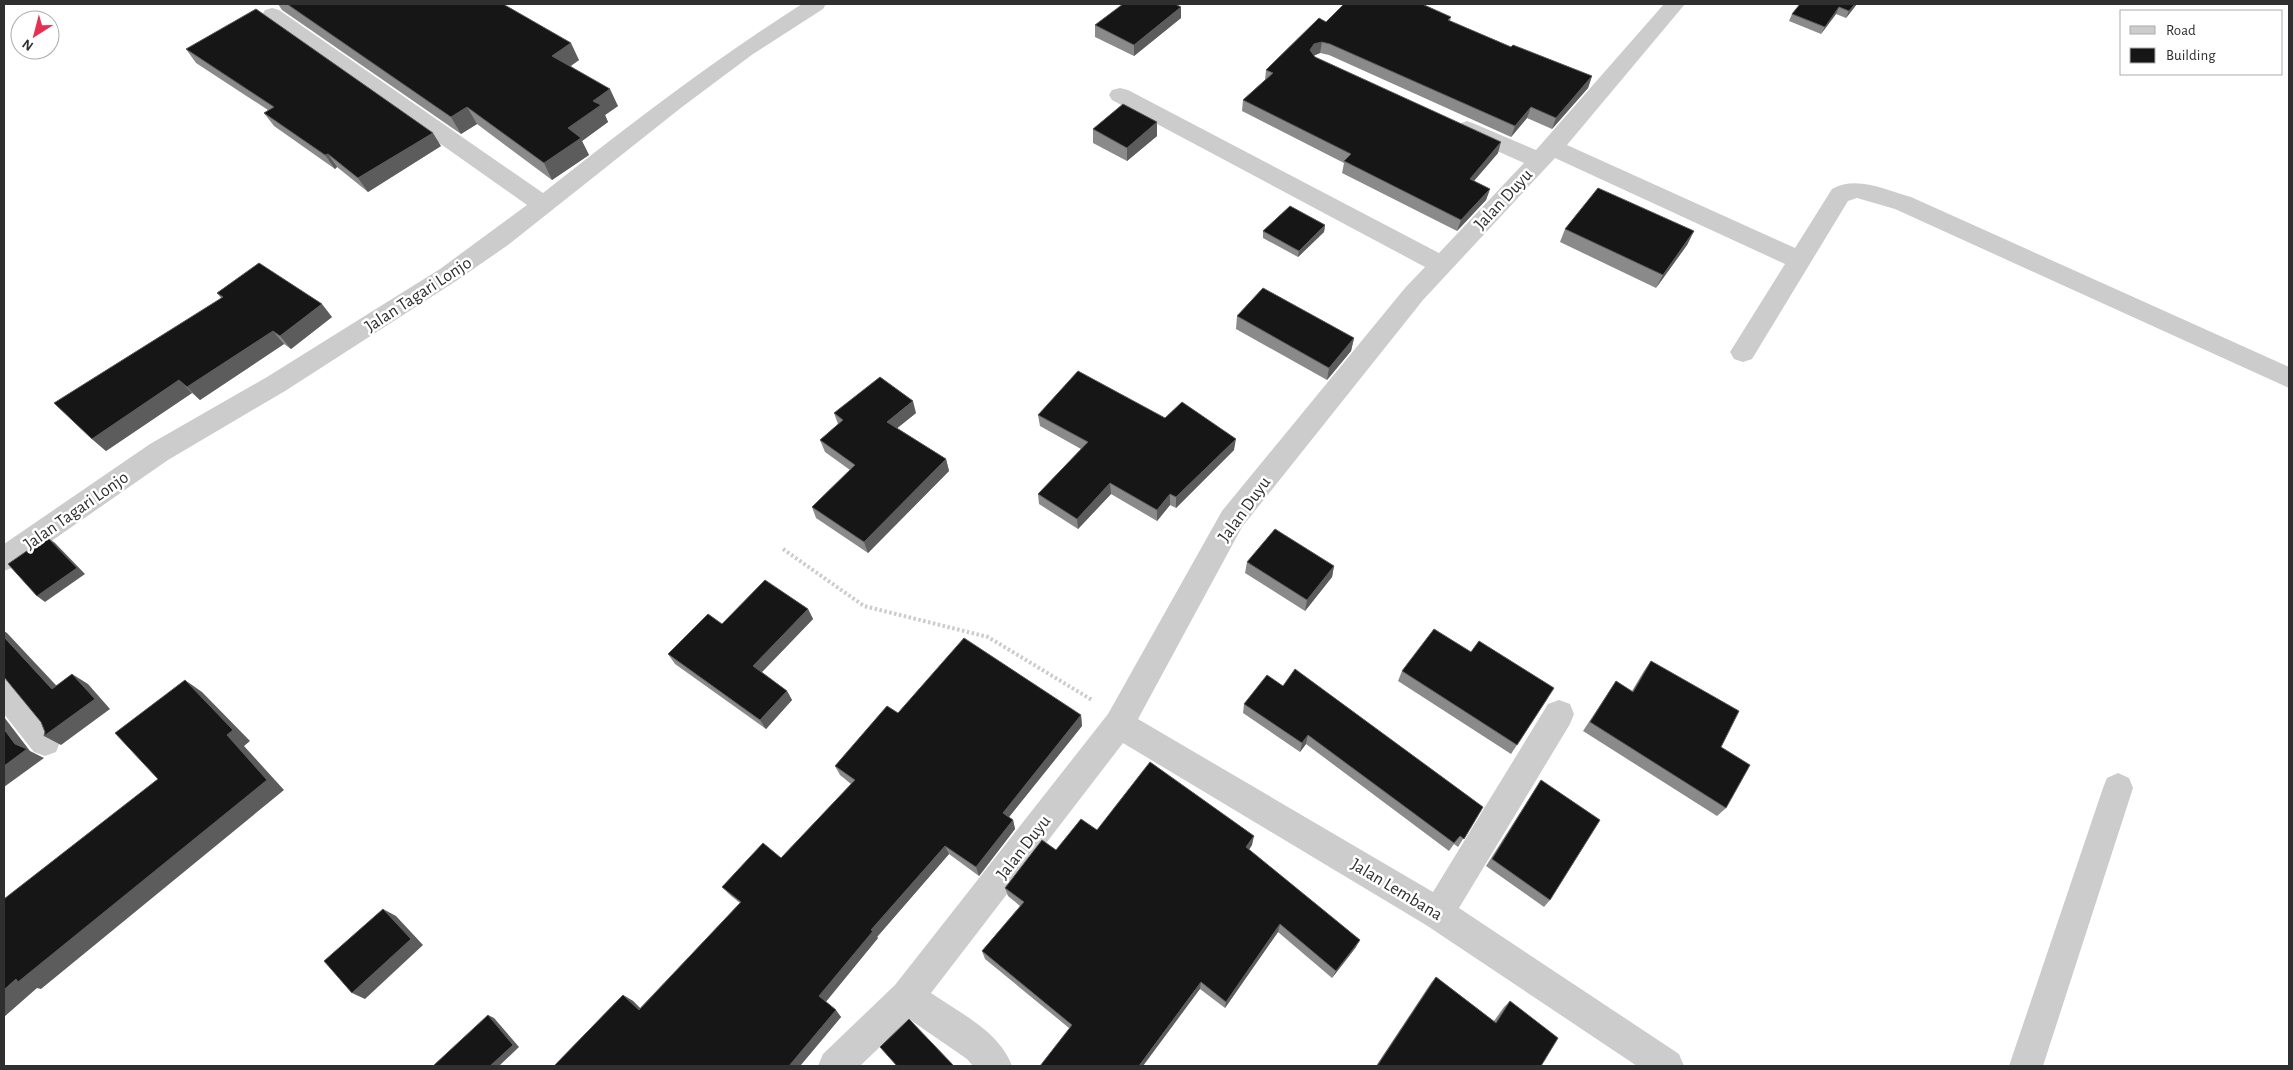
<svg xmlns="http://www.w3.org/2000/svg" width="2293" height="1070" font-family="'Alegreya Sans',sans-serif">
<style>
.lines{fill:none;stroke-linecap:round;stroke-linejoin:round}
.path{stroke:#ccc;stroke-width:4;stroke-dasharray:2.5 2.5;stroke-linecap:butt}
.street{fill:#ccc;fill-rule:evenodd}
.wall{fill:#8a8a8a}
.shaded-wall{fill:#5c5c5c}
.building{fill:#161616;stroke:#5c5c5c}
.labels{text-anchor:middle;stroke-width:5;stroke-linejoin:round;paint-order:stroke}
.street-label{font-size:18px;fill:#2f2f2f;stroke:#fff}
</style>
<rect width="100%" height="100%" fill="#fff"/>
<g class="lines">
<path class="path" d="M783,549L864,606L988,637L1092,700"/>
<g class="street">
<path d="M802,4H826L823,9L753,54L682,107L508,245L456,281L285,391L168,460L14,567L4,571V544L150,444L267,377L440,269L527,205L265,20L262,15L265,10L272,8L279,10L543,193C627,127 711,62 802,4Z"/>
<path d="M1664,4H1685L1567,145L1795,248L1832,189C1857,175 1885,190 1911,197L2289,367V388L1895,209L1857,198L1848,201L1752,359L1743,362L1734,359L1730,352L1785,264L1555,158L1423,300L1242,527L1138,719L1433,892L1548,704L1559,700L1570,704L1574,714L1570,724L1459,908L1679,1054L1684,1066H1637L1426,925L1123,743L931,993C960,1013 1000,1032 1012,1066H973L967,1059L909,1019L860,1066H818L823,1054L895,985L1108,714L1222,511L1405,288L1425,267L1112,100L1109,95L1112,90L1120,88L1128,90L1439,253L1524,163L1459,134L1456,129L1459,124L1467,121L1475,124L1536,150Z"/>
<path d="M4,679L14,682L56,732L60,742L56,752L45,756L34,752L4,714Z"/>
<path d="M2118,773L2129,778L2133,788L2043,1066H2009L2103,788L2107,778Z"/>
</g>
</g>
<g class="wall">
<path d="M278,4H503L579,60L571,66L618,106L605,115L608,122L582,141L589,155L552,180L477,124L461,134L282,10Z"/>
<path d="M1857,4L1846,18L1836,14L1821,34L1789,21L1792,14Z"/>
<path d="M1181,7V18L1134,56L1095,37V25Z"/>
<path d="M1451,17L1450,21L1511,47L1592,76L1588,88L1552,129L1527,118L1511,137L1329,55L1320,53L1313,56L1315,57L1498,153L1474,181L1490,189L1486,200L1457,231L1342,173L1344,163L1242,111L1243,100L1265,80L1266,70L1326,22Z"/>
<path d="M186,49L441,146L368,192L337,167L335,169L274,126L264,113L268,110L196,63Z"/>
<path d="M1157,122V136L1127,161L1093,143V129Z"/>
<path d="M1325,225L1324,232L1298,257L1263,238V231Z"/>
<path d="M1565,229L1694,231L1687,245L1656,288L1560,242Z"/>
<path d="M217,293L332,317L291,349L284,344L200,400L192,393L106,451L92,439L221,298Z"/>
<path d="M1237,316L1354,338L1351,351L1327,380L1236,329Z"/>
<path d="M834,413H916L897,428L946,459L949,471L868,553L816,518L812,507L850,470L825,452L820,440L838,424Z"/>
<path d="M1038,415L1165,418L1234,450L1176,508L1170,505L1157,521L1111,494L1078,529L1039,504L1038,494L1081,449L1040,426Z"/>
<path d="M1247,562L1334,566L1332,577L1305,611L1245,573Z"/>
<path d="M808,609L813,619L762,672L787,691L792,700L766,729L675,664L668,654L722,624Z"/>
<path d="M1471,652L1548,698L1511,754L1398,681L1402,671Z"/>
<path d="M1651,661L1721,747L1726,808L1717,816L1583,731L1616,681L1632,691L1644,671Z"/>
<path d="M1244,704L1483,807L1458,847L1454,844L1449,851L1306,744L1300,752L1243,713Z"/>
<path d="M898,713L1081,715L1082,726L1009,817L1013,820L1015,829L979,876L949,854L877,937L878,938L825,1002L841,1017L800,1066H554L623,995L633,1001L640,1008L740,903L730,895L722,887L781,858L851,784L840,775L835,766Z"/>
<path d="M1541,780L1550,900L1544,907L1486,866Z"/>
<path d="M1097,830L1252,845L1249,850L1356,947L1332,978L1278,932L1225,1008L1200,989L1069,1028L985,959L982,951L1020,906L1008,896L1005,888L1056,850Z"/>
<path d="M1436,977L1494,1021L1504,1007L1510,1001L1541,1066H1376L1431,983Z"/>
</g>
<g class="shaded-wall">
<path d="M1855,4H1857L1846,18L1849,11Z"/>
<path d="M1181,7V18L1134,56V45Z"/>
<path d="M1839,7L1836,14L1821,34L1825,27Z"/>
<path d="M1322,42L1320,53L1313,56L1310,50L1314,44Z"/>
<path d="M571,43L579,60L560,73L552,56Z"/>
<path d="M1592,76L1588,88L1552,129L1556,118Z"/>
<path d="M610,89L618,106L605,115L608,122L582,141L589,155L552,180L544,163L568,128L593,101Z"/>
<path d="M467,107L477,124L461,134L451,117Z"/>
<path d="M1531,107L1527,118L1511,137L1515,126Z"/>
<path d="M1157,122V136L1127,161V148Z"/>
<path d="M433,133L441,146L368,192L358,178Z"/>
<path d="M1501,142L1498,153L1466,190L1470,179Z"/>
<path d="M328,154L337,167L335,169L325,155Z"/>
<path d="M1490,189L1486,200L1457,231L1461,220Z"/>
<path d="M1325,225L1324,232L1298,257L1299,251Z"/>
<path d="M1694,231L1687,245L1656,288L1663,275Z"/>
<path d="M322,304L332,317L291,349L280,336Z"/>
<path d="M273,331L284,344L200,400L187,387Z"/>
<path d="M1354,338L1351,351L1327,380L1329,368Z"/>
<path d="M179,380L192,393L106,451L92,439Z"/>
<path d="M913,401L916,413L890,434L887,422Z"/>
<path d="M1236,439L1234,450L1176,508V497Z"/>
<path d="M946,459L949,471L868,553L864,542Z"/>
<path d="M1110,483L1111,494L1078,529L1077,519Z"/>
<path d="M1170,494V505L1157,521V510Z"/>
<path d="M47,537L55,543L85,574L45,602L37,596Z"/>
<path d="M1334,566L1332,577L1305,611L1307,600Z"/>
<path d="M808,609L813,619L759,675L753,666Z"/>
<path d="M4,631L7,633L68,698L52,689L4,637Z"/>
<path d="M72,674L88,684L110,709L61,745L44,736Z"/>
<path d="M185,680L202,692L250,741L244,746L284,790L41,989L37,988L4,1017V990L16,979L227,735Z"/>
<path d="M787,691L792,700L766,729L760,720Z"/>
<path d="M1081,715L1082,726L1005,822L1003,813Z"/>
<path d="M4,717L30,751L44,758L4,787V766L15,744L4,729Z"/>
<path d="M1308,735L1306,744L1300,752L1302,743Z"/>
<path d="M1013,820L1015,829L979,876L976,867Z"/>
<path d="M1254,836L1252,845L1244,856L1246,847Z"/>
<path d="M945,846L949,854L877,937L878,938L825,1003L819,996L871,930Z"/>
<path d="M383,909L396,916L423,945L365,999L352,993Z"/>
<path d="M1280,924L1278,932L1225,1008L1226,1002Z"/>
<path d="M1360,940L1356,947L1332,978L1336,971Z"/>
<path d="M1201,982L1200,989L1143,1066H1139Z"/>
<path d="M623,995L633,1001L648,1016L639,1010Z"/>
<path d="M836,1010L841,1017L800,1066H789Z"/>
<path d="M488,1015L494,1018L519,1047L499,1066H490Z"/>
</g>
<g class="building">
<path d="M287,4H503L571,43L552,56L610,89L593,101L601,105L568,128L581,138L544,163L467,107L451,117Z"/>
<path d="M1123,4H1175L1181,7L1134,45L1095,25Z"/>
<path d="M1344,4H1422L1451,17L1448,20L1511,47L1513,45L1592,76L1556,118L1531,107L1515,126L1330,44L1322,42L1314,44L1310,50L1315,57L1501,142L1470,179L1490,189L1461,220L1344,161L1351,154L1243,100L1273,73L1266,70L1319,18L1326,22Z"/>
<path d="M1800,4H1855L1849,11L1839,7L1825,27L1792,14Z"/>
<path d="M256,9L433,133L358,178L328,154L325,155L264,113L274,107L186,49Z"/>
<path d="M1123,104L1157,122L1127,148L1093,129Z"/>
<path d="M1598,188L1694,231L1663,275L1565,229Z"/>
<path d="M1290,206L1325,225L1299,251L1263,231Z"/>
<path d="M259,263L322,304L280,336L273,331L187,387L179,380L92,439L54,403L223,297L217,293Z"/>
<path d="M1263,288L1354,338L1329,368L1237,316Z"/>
<path d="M1078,371L1165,418L1182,402L1236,439L1176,497L1170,494L1157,510L1110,483L1077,519L1038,494L1088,442L1038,415Z"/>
<path d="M880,377L913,401L887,422L946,459L864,542L812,507L855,465L820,440L843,420L834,413Z"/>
<path d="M1275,529L1334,566L1307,600L1247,562Z"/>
<path d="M47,537L77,568L37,596L8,564Z"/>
<path d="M765,580L808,609L753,666L787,691L760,720L668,654L708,614L722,624Z"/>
<path d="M1434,629L1471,652L1479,641L1554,688L1517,745L1402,671Z"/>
<path d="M4,637L52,689L72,674L95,699L44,736L45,732L41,722L4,677Z"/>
<path d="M964,638L1081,715L1003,813L1013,820L976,867L945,846L871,930L873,931L819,996L836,1010L789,1066H554L623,995L639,1010L741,902L722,887L763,843L781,858L855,780L835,766L887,706L898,713Z"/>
<path d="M1651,661L1739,711L1721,747L1750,765L1726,808L1590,722L1616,681L1633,692Z"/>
<path d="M1295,669L1483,807L1464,839L1460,836L1454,843L1308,735L1302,743L1244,704L1267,675L1283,686Z"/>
<path d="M185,680L233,730L227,735L267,780L18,982L16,979L4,990V899L158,779L115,733Z"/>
<path d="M4,729L15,744L27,749L4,766Z"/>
<path d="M1150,762L1254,836L1246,847L1360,940L1336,971L1280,924L1226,1002L1201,982L1139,1066H1040L1072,1025L982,951L1024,902L1005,888L1042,840L1056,850L1081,819L1097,830Z"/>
<path d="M1541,780L1600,820L1550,900L1492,859Z"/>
<path d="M383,909L411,939L352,993L324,961Z"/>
<path d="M1436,977L1496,1023L1510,1001L1558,1038L1541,1066H1377Z"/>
<path d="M488,1015L513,1045L490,1066H433Z"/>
<path d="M909,1019L954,1066H897L880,1047Z"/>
</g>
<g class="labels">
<g class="street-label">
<text transform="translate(1503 199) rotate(-47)" y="6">Jalan Duyu</text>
<text transform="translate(418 294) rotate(-33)" y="6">Jalan Tagari Lonjo</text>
<text transform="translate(1244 509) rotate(-54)" y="6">Jalan Duyu</text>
<text transform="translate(76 510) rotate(-35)" y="6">Jalan Tagari Lonjo</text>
<text transform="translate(1023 847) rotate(-52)" y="6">Jalan Duyu</text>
<text transform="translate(1397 889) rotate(31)" y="6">Jalan Lembana</text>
</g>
</g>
<rect width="2293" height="1070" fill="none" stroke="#2f2f2f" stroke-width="10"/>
<rect x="2120" y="10" width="162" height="65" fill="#ffffff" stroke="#acacac"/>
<rect x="2130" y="26" width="25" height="8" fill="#cccccc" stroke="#acacac"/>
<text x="2166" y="35" font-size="15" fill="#2f2f2f">Road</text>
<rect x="2130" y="48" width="25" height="15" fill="#161616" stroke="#acacac"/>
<text x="2166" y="60" font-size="15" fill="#2f2f2f">Building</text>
<g transform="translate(35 35) rotate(216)"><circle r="24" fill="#ffffff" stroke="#acacac"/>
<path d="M0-4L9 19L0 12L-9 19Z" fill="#e82f51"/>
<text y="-8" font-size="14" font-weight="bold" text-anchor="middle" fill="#2f2f2f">N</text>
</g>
</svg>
